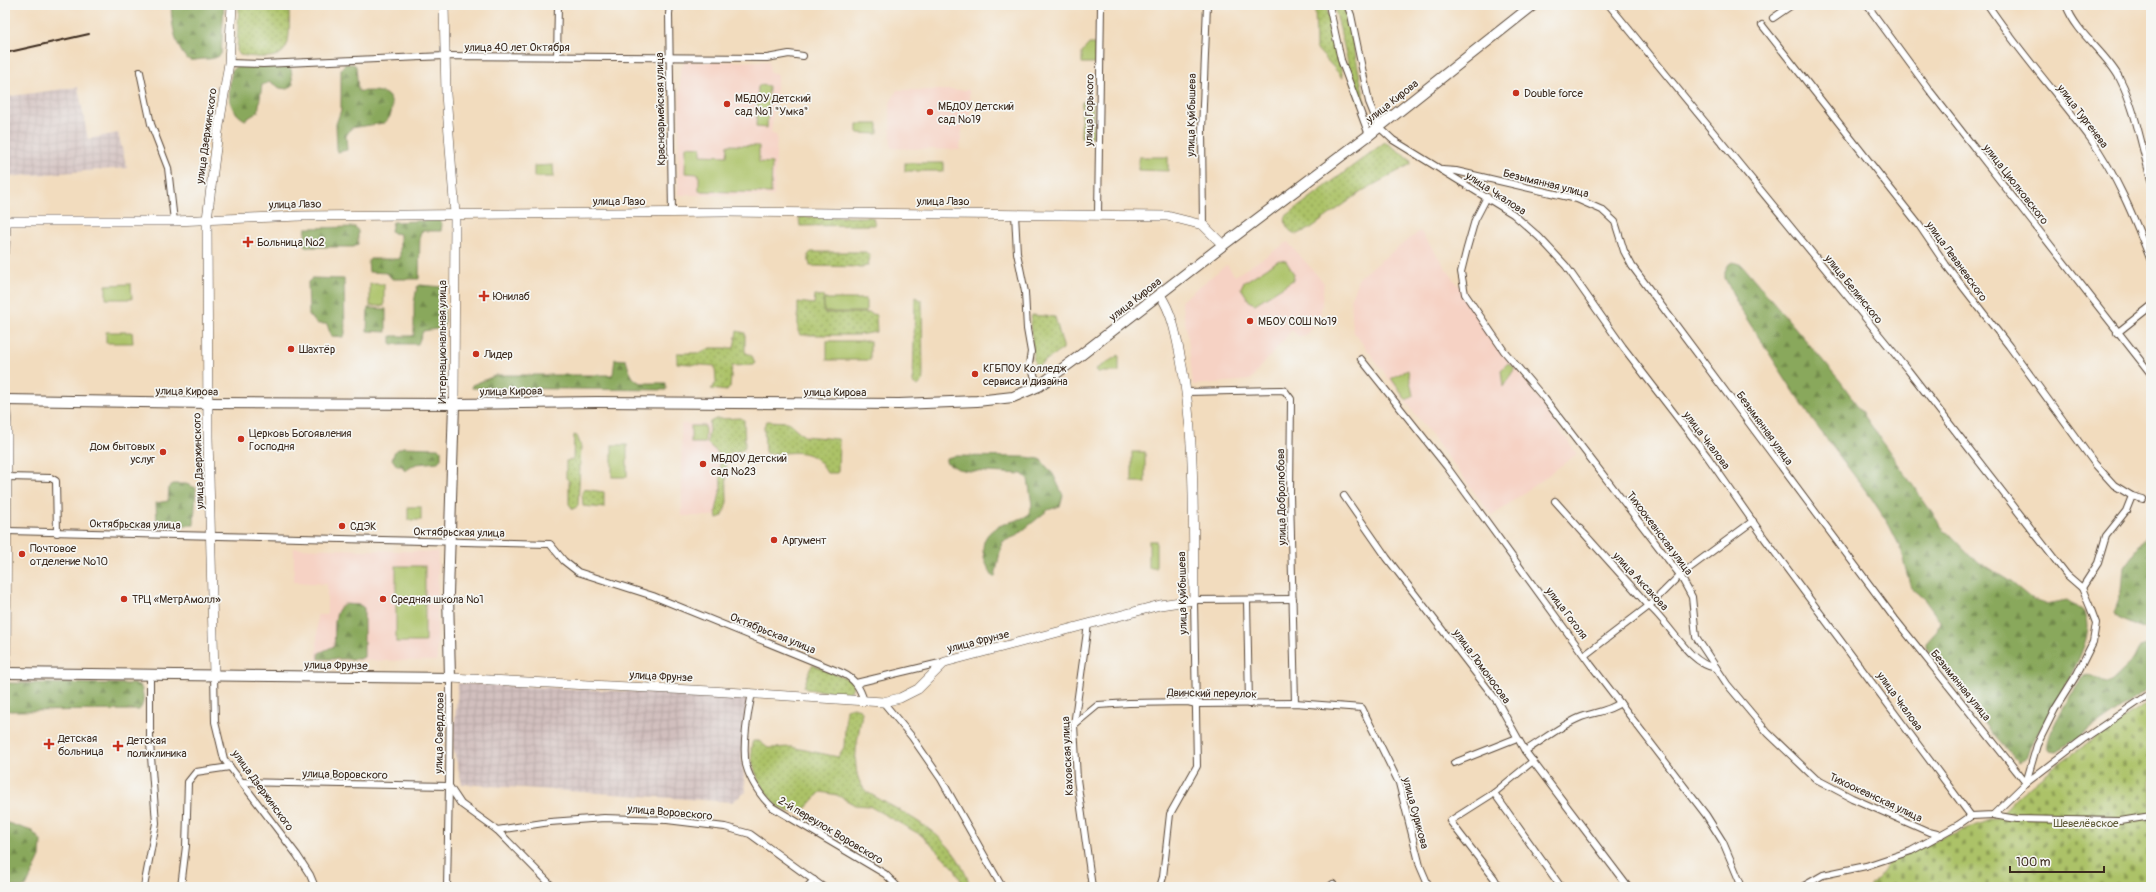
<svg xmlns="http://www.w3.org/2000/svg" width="2156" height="892" font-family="Pangolin,sans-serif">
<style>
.built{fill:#f6d2c4}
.industrial{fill:url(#industrial-grid)}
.grass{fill:url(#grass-dots);stroke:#747642}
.forest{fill:url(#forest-firs);stroke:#62693d}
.cemetery{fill:url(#cemetery-stones);stroke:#747642}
.green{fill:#acc267;stroke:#747642}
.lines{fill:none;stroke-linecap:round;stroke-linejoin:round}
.street-casing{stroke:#564536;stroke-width:8}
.secondary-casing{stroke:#564536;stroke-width:10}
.primary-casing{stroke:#564536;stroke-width:12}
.street{stroke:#fff;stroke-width:6}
.secondary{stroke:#fff;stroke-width:9}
.primary{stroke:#fff;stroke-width:10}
.rail{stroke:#3b2a1e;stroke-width:2}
.poi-dot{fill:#c8321e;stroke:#f6f6f2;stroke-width:1.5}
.labels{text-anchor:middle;stroke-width:3.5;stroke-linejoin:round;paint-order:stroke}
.street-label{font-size:11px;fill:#3b2a1e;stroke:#f6f6f2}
.poi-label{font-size:11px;fill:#3b2a1e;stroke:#f6f6f2;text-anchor:start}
.park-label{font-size:11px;fill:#5d5834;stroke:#f6f6f2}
</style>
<defs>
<pattern id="industrial-grid" width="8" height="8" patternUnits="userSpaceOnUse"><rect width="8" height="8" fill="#d1bfbe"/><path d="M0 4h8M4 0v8" fill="none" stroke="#b4a4a3"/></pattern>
<pattern id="grass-dots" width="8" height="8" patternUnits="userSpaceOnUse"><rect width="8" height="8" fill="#acc267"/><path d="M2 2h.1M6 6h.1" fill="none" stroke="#8d9e54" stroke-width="1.8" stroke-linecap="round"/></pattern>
<pattern id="forest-firs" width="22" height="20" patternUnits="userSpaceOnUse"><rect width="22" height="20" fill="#89a85c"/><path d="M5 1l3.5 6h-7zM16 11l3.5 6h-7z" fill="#71894b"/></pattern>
<pattern id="cemetery-stones" width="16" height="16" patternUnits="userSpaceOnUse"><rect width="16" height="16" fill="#acc267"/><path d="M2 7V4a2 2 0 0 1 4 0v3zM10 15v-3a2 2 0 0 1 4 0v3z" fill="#8d9e54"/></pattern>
</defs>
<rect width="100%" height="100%" fill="#f6f6f2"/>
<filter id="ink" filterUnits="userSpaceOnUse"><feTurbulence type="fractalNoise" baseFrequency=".025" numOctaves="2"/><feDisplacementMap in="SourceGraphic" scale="8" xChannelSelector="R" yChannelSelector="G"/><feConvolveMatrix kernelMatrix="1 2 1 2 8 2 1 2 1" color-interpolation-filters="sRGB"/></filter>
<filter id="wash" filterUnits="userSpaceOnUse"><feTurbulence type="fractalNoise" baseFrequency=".012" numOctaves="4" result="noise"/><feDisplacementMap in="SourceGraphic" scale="16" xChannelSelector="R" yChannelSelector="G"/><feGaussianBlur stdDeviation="0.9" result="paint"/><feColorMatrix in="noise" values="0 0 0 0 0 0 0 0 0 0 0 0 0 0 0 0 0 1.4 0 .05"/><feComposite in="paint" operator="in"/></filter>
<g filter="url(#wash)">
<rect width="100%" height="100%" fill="#f2dcbe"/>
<g class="built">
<path d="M769,61L770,72L778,74L771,133L777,136L774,196L678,195L680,70L685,62Z"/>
<path d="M897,90H969L971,121L963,123L960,150L891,148L890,103Z"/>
<path d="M1420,231L1577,454L1492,516L1353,331L1351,298L1359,277Z"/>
<path d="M1288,242L1324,283L1321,313L1308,334L1299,337L1292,330L1250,380L1193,385L1188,338L1181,301L1225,266L1227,265L1235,276Z"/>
<path d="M681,424H723L724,516H682Z"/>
<path d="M294,548L438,552L437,661L317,660V615H327V584L294,582Z"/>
</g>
<g class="industrial">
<path d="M78,87L88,139L118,133L127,168L5,177V97Z"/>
<path d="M458,683L747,697L742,759L746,792L732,802L462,784L453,747Z"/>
</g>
<g class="grass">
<path d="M239,5H289C290,50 292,63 240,55L237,51Z"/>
<path d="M1315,5H1326L1343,78L1316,48Z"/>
<path d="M1334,5H1344L1348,18L1365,102L1364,106L1359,102L1356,95Z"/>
<path d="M1385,142L1410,159L1411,164L1364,190L1311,228L1298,234C1290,234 1283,224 1286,216Z"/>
<path d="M799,217H870L873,218L875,225L800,226Z"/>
<path d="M811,252H866L870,257L868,265L864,267L810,266L808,255Z"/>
<path d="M815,295L823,296L824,313H869L876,315L877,332L858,335H800L798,331V302L814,304Z"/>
<path d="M915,297L922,301L923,381L918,386L913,383Z"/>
<path d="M1032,315L1055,317L1063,346V349L1036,367L1034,361L1030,323Z"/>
<path d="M737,331L745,333V352L752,356L755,363L753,365L732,366L730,387L727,391L711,389L716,383L715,366L677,363V353H701L710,348H734Z"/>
<path d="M741,418L744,420L745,446L743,450L729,453L726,457L727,502L723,516L717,518L716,511L721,488L720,462L718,453L707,443L710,422L716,419Z"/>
<path d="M767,421L788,422L804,436L838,439L839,441L838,473H827C812,446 796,453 769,454L765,452L764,426Z"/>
<path d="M574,435L577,436L581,446L578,506L573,509L569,504V481L566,478V461L573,459Z"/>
<path d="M584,489L604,492V508L583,506L582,493Z"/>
<path d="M813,665L852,681C854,686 852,691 848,694L806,689L804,687L810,669Z"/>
<path d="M853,707L860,709L862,712C859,737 847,773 867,792C902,813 947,831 964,871C966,875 969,880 968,885L962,883L955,869L921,835L869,806L855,805L837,795L821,792C815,797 808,808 801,811C774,822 743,762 753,741H759L768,748L791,747L838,757L844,747L846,709Z"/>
</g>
<g class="forest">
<path d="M172,5H224L221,54C216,59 210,59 203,59C199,59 194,61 190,60C177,56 169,16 172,5Z"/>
<path d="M345,64H354L356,66L358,91C372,92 390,87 392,106C392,113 390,119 384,123L351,128L346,136L347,150L338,152L337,149L336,124L341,110V69Z"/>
<path d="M237,66L289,67L291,69L293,85L287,89L280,88L270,82L262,85L258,112L245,120C224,108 229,89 232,70Z"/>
<path d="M439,220L442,224L441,231H422L420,234L419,279H392L387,273L369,272L368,262L370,259H400V234L393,233L391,231L393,222Z"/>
<path d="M355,227L358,231V244L354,247H305L304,244L306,228Z"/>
<path d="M1733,262L1742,265L1841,382L1941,526L1972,558L2011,582L2033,600L2045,604L2067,600L2085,612C2086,617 2088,622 2088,627C2087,657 2045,719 2030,747L2026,759L2019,763L1998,740L1926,648V643L1937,631L1940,621L1924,599L1911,588L1899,545L1889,525L1872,499L1813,421L1739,307L1725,278V271L1729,264Z"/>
<path d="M312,278L344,279L345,334L343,337L331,336L327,324H318L309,316L308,282Z"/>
<path d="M420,285L443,287L445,321L443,328L423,331L418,344H391V336H412L414,334V303L417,287Z"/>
<path d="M368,308L386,309V332L367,331Z"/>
<path d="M615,359L626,360C634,389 640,382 666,383V390L472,388V385L497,375H611L613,374Z"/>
<path d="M403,447L438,448L441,450V459L438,462L416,464L405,471L402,466H397L392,459L395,451Z"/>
<path d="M955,456L1026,457L1040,459L1053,474L1063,495L1060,506L1048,510L1016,536L1002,542L995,577H993C980,556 976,534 1004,524C1012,521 1020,520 1028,515L1032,505L1028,479L1022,474L969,471L958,469L946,462V458Z"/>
<path d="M173,484H186L196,488L194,525L159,526L157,524L156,503L168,501L169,487Z"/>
<path d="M2151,530V632L2117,617L2114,612L2122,590L2124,567Z"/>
<path d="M344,604L360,605L364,608V657L360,659H319V653L334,646C336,633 331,613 344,604Z"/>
<path d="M2147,645L2151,646V687L2073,741L2057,751L2048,750C2044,735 2074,690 2083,676C2094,672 2099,684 2110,683L2133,661L2140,647Z"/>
<path d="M5,683L135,684L140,685C144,693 145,704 139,710L10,711L5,709Z"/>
<path d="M5,822L32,831L41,841L40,857L26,887H5Z"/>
</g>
<path class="cemetery" d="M2151,700V887H1870L1892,860L1944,837L1998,817L2018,796L2052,768Z"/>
<g class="green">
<path d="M1089,44H1095V63H1082V52Z"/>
<path d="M760,85L769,86L767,128L756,127L758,87Z"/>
<path d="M1082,102H1093V137H1081Z"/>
<path d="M857,124H878V134L857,133Z"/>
<path d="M728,145L759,146V162L772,163L771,193L699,191V174L685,173L686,146L701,147V155L727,156Z"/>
<path d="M1139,157H1168V171L1138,170Z"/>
<rect x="905" y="163" width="39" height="8"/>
<path d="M553,165L554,177H534V166Z"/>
<path d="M1279,260L1286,261L1294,274L1293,280L1255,304L1250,302L1241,288L1243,283Z"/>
<path d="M131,284L132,299H106V285Z"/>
<rect x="370" y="284" width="14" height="22"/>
<rect x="824" y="299" width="42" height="13"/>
<path d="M106,332H132L133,343H106Z"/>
<rect x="827" y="341" width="43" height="19"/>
<path d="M1119,355V372H1097L1096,369Z"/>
<path d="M1508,363L1515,368L1503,387L1501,370Z"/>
<path d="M1408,370L1413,396L1406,400L1391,378Z"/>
<rect x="691" y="426" width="14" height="17"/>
<rect x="612" y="445" width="15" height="32"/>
<rect x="1132" y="452" width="13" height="30"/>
<rect x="408" y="507" width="13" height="13"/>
<rect x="1149" y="541" width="7" height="27"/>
<rect x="396" y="566" width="29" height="76"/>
</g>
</g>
<g filter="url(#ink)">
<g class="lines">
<defs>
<g id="street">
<path d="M670,5L669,14L672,213"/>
<path d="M1329,5L1341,60L1369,135"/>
<path d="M1347,5L1351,15L1369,102L1379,127L1393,140L1513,214L1539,237L1566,266L1623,347L1707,456L1765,539L1971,816"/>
<path d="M1609,5L1908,370L2067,575L2082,588L2090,607L2096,623L2093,642L2077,674L2055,709L2037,745L2026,783"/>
<path d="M1867,5L1930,91L2151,374"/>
<path d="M1988,5C2019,52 2057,93 2090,138C2117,176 2134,217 2151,261"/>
<path d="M2066,5C2077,35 2106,52 2120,79C2135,108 2142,148 2151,180"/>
<path d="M1773,18L1792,5"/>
<path d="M1762,25L1919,225L1946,265L2009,346L2095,464L2114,485L2132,496L2143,499"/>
<path d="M557,58L558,5"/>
<path d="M229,63L263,64L445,56L767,58L789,54L803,56"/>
<path d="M140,72L151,124L168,168L174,221"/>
<path d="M1442,170L1456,171L1577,199L1602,210L1615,222L1624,251L1632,266L1895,619L2026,783"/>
<path d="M1487,197L1475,220L1467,248L1461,272L1465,294L1504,351L1544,398L1680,575L1692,597L1696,637L1727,684L1768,733L1816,779L1852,798L1929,832L1941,835"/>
<path d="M1015,214L1017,253L1025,292L1027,329L1031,352L1029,364L1039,386"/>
<path d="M1098,214L1101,5"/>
<path d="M1203,225L1202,130L1207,5"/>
<path d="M2147,246L2151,203"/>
<path d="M2117,333L2151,306"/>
<path d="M1361,359L1447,467L1591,665L1706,815L1723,842L1742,887"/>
<path d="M1187,392L1281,390L1285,391L1291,399L1290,494L1295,703"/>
<path d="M7,477L51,478L56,481L57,533"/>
<path d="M1344,496L1387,558L1497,701L1525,751L1628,887"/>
<path d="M1555,501L1649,606C1671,624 1688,664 1716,668"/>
<path d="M7,531L550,544L564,561L578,572L653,596L842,673C855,679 860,688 864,701"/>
<path d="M2082,588L2098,563L2106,536L2126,511L2132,496"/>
<path d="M1247,600L1249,704"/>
<path d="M1088,624L1074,725L1077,779L1092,887"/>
<path d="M1585,655L1649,606L1680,575L1753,521"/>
<path d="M214,675L215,722L224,759L297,855L310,875L315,887"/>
<path d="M450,678L449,786L461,804L497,830L553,887"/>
<path d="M856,683L944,662"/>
<path d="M752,693C748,711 742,746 746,765C750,780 761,797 772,807L885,874L898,887"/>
<path d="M883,702L912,737L941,779L1002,887"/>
<path d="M1074,725L1098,705L1129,703L1188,702L1196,704L1295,703L1362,708L1399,783L1420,866L1429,887"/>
<path d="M1525,751C1543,740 1560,726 1579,718C1593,712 1608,712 1620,703"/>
<path d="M1454,763L1517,738"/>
<path d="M241,782L449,786L447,887"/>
<path d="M1494,793L1561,887"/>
<path d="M1993,815L2017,819L2120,821L2151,816"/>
<path d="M497,830L550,822L604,818L667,820L725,827L750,834L823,887"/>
<path d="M144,887L156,823L150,743V676"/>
<path d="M181,887L186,846L188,782L196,772L230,767"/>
<path d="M807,887L814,880"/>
<path d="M1160,887L1163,877L1170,814L1197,766L1194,600L1293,599"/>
<path d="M1329,887L1333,884"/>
<path d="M1499,887L1494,878L1450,821L1494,793L1533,761"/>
<path d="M1802,887L1823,875L1866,866L1911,851L1958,825L1971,816L1993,815L2026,783L2082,740L2151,693"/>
</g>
<g id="secondary">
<path d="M444,5L446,94L455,214L454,404"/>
<path d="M5,250L6,221H174L301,216L727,212L1167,216L1203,225L1223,245"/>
<path d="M5,398L7,424L6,673"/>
<path d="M214,675L208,437L207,219L218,132L229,63L232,5"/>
<path d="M450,678L711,691L883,702L900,698L918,689L945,662L1160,605L1194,600C1193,519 1196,435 1180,355C1176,335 1172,312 1160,295"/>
</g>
<g id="primary">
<path d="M5,400L208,403L454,404L597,402L899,404L977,401L1013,397L1039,386L1077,358L1223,245L1369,135L1533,5"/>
<path d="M5,673L450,678L448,594L454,404"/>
</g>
</defs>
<use href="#street" class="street-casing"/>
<use href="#secondary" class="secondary-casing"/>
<use href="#primary" class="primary-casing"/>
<use href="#street" class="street"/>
<use href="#secondary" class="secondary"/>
<use href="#primary" class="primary"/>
<path class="rail" d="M5,53L89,34"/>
</g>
</g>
<g class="poi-dot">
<circle cx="1516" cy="93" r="4"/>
<circle cx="727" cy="104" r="4"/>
<circle cx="930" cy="112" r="4"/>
<path d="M246 236h4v4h4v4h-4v4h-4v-4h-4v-4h4z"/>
<path d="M482 290h4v4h4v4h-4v4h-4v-4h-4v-4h4z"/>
<circle cx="1250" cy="321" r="4"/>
<circle cx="291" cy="349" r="4"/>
<circle cx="476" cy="354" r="4"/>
<circle cx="975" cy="374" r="4"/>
<circle cx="241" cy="439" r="4"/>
<circle cx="163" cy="452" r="4"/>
<circle cx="703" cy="464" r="4"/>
<circle cx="342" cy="526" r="4"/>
<circle cx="774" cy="540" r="4"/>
<circle cx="22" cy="554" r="4"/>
<circle cx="124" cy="599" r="4"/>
<circle cx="383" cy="599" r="4"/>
<path d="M47 738h4v4h4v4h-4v4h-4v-4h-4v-4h4z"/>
<path d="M116 740h4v4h4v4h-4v4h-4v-4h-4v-4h4z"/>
</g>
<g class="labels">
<g class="street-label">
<text x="517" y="51">улица 40 лет Октября</text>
<text transform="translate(1392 101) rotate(-38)" y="4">улица Кирова</text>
<text transform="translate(660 109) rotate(-91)" y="4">Красноармейская улица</text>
<text transform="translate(1089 110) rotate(-89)" y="4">улица Горького</text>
<text transform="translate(1191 115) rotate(-89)" y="4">улица Куйбышева</text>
<text transform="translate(2083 116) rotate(53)" y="4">улица Тургенева</text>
<text transform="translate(206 136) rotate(-82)" y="4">улица Дзержинского</text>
<text transform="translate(1546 183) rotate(14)" y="4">Безымянная улица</text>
<text transform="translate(2016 184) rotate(52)" y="4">улица Циолковского</text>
<text transform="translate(1496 193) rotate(33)" y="4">улица Чкалова</text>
<text x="619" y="205">улица Лазо</text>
<text x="943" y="205">улица Лазо</text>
<text transform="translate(295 204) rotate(-1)" y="4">улица Лазо</text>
<text transform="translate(1957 261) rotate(54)" y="4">улица Леваневского</text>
<text transform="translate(1854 289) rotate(51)" y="4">улица Белинского</text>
<text transform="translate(1135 299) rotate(-38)" y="4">улица Кирова</text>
<text transform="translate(442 342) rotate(-90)" y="4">Интернациональная улица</text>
<text transform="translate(187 391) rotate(1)" y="4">улица Кирова</text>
<text transform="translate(511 391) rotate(-1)" y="4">улица Кирова</text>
<text x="835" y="396">улица Кирова</text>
<text transform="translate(1765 428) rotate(54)" y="4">Безымянная улица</text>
<text transform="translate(1707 440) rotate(53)" y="4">улица Чкалова</text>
<text transform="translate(198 461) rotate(-92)" y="4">улица Дзержинского</text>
<text transform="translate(1281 497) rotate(-91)" y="4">улица Добролюбова</text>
<text transform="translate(135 524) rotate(1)" y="4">Октябрьская улица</text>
<text transform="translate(459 532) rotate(1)" y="4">Октябрьская улица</text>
<text transform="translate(1660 533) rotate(53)" y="4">Тихоокеанская улица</text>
<text transform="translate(1641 581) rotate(47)" y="4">улица Аксакова</text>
<text transform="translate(1182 593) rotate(-91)" y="4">улица Куйбышева</text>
<text transform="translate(1567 613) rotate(53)" y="4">улица Гоголя</text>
<text transform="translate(773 633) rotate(22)" y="4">Октябрьская улица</text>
<text transform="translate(978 641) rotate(-14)" y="4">улица Фрунзе</text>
<text transform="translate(336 665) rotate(1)" y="4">улица Фрунзе</text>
<text transform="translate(1482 666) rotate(54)" y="4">улица Ломоносова</text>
<text transform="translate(661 676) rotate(3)" y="4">улица Фрунзе</text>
<text transform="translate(1961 685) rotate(51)" y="4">Безымянная улица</text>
<text transform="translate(1212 693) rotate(1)" y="4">Двинский переулок</text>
<text transform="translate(1900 701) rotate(54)" y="4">улица Чкалова</text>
<text transform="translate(439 733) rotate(-89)" y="4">улица Свердлова</text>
<text transform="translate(1067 756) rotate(-93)" y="4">Каховская улица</text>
<text transform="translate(345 774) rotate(1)" y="4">улица Воровского</text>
<text transform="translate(263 790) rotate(54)" y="4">улица Дзержинского</text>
<text transform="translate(1876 797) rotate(25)" y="4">Тихоокеанская улица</text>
<text transform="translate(670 812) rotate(5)" y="4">улица Воровского</text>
<text transform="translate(1416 813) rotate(75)" y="4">улица Сурикова</text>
<text transform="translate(831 830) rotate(31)" y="4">2-й переулок Воровского</text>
</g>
<g class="poi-label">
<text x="1524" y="97">Double force</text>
<text x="735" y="102">МБДОУ Детский<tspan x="735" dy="13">сад №1 "Умка"</tspan></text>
<text x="938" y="110">МБДОУ Детский<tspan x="938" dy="13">сад №19</tspan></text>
<text x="257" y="246">Больница №2</text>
<text x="493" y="300">Юнилаб</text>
<text x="1258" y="325">МБОУ СОШ №19</text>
<text x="299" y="353">Шахтёр</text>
<text x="484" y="358">Лидер</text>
<text x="983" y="372">КГБПОУ Колледж<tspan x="983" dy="13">сервиса и дизайна</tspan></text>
<text x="249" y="437">Церковь Богоявления<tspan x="249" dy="13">Господня</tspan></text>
<text x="155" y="450" text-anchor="end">Дом бытовых<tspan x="155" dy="13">услуг</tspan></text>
<text x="711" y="462">МБДОУ Детский<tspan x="711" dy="13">сад №23</tspan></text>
<text x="350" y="530">СДЭК</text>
<text x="782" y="544">Аргумент</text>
<text x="30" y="552">Почтовое<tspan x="30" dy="13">отделение №10</tspan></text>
<text x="132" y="603">ТРЦ «МетрАмолл»</text>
<text x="391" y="603">Средняя школа №1</text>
<text x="58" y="742">Детская<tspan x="58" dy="13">больница</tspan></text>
<text x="127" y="744">Детская<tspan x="127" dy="13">поликлиника</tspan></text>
</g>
<g class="park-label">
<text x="2086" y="827">Шевелёвское</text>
</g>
</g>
<rect width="2156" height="892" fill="none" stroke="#f6f6f2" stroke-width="20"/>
<path d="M2010 866v6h94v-6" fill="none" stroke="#3b2a1e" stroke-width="2"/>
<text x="2016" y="866" font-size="12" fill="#3b2a1e" stroke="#f6f6f2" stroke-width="3" paint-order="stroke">100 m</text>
</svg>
